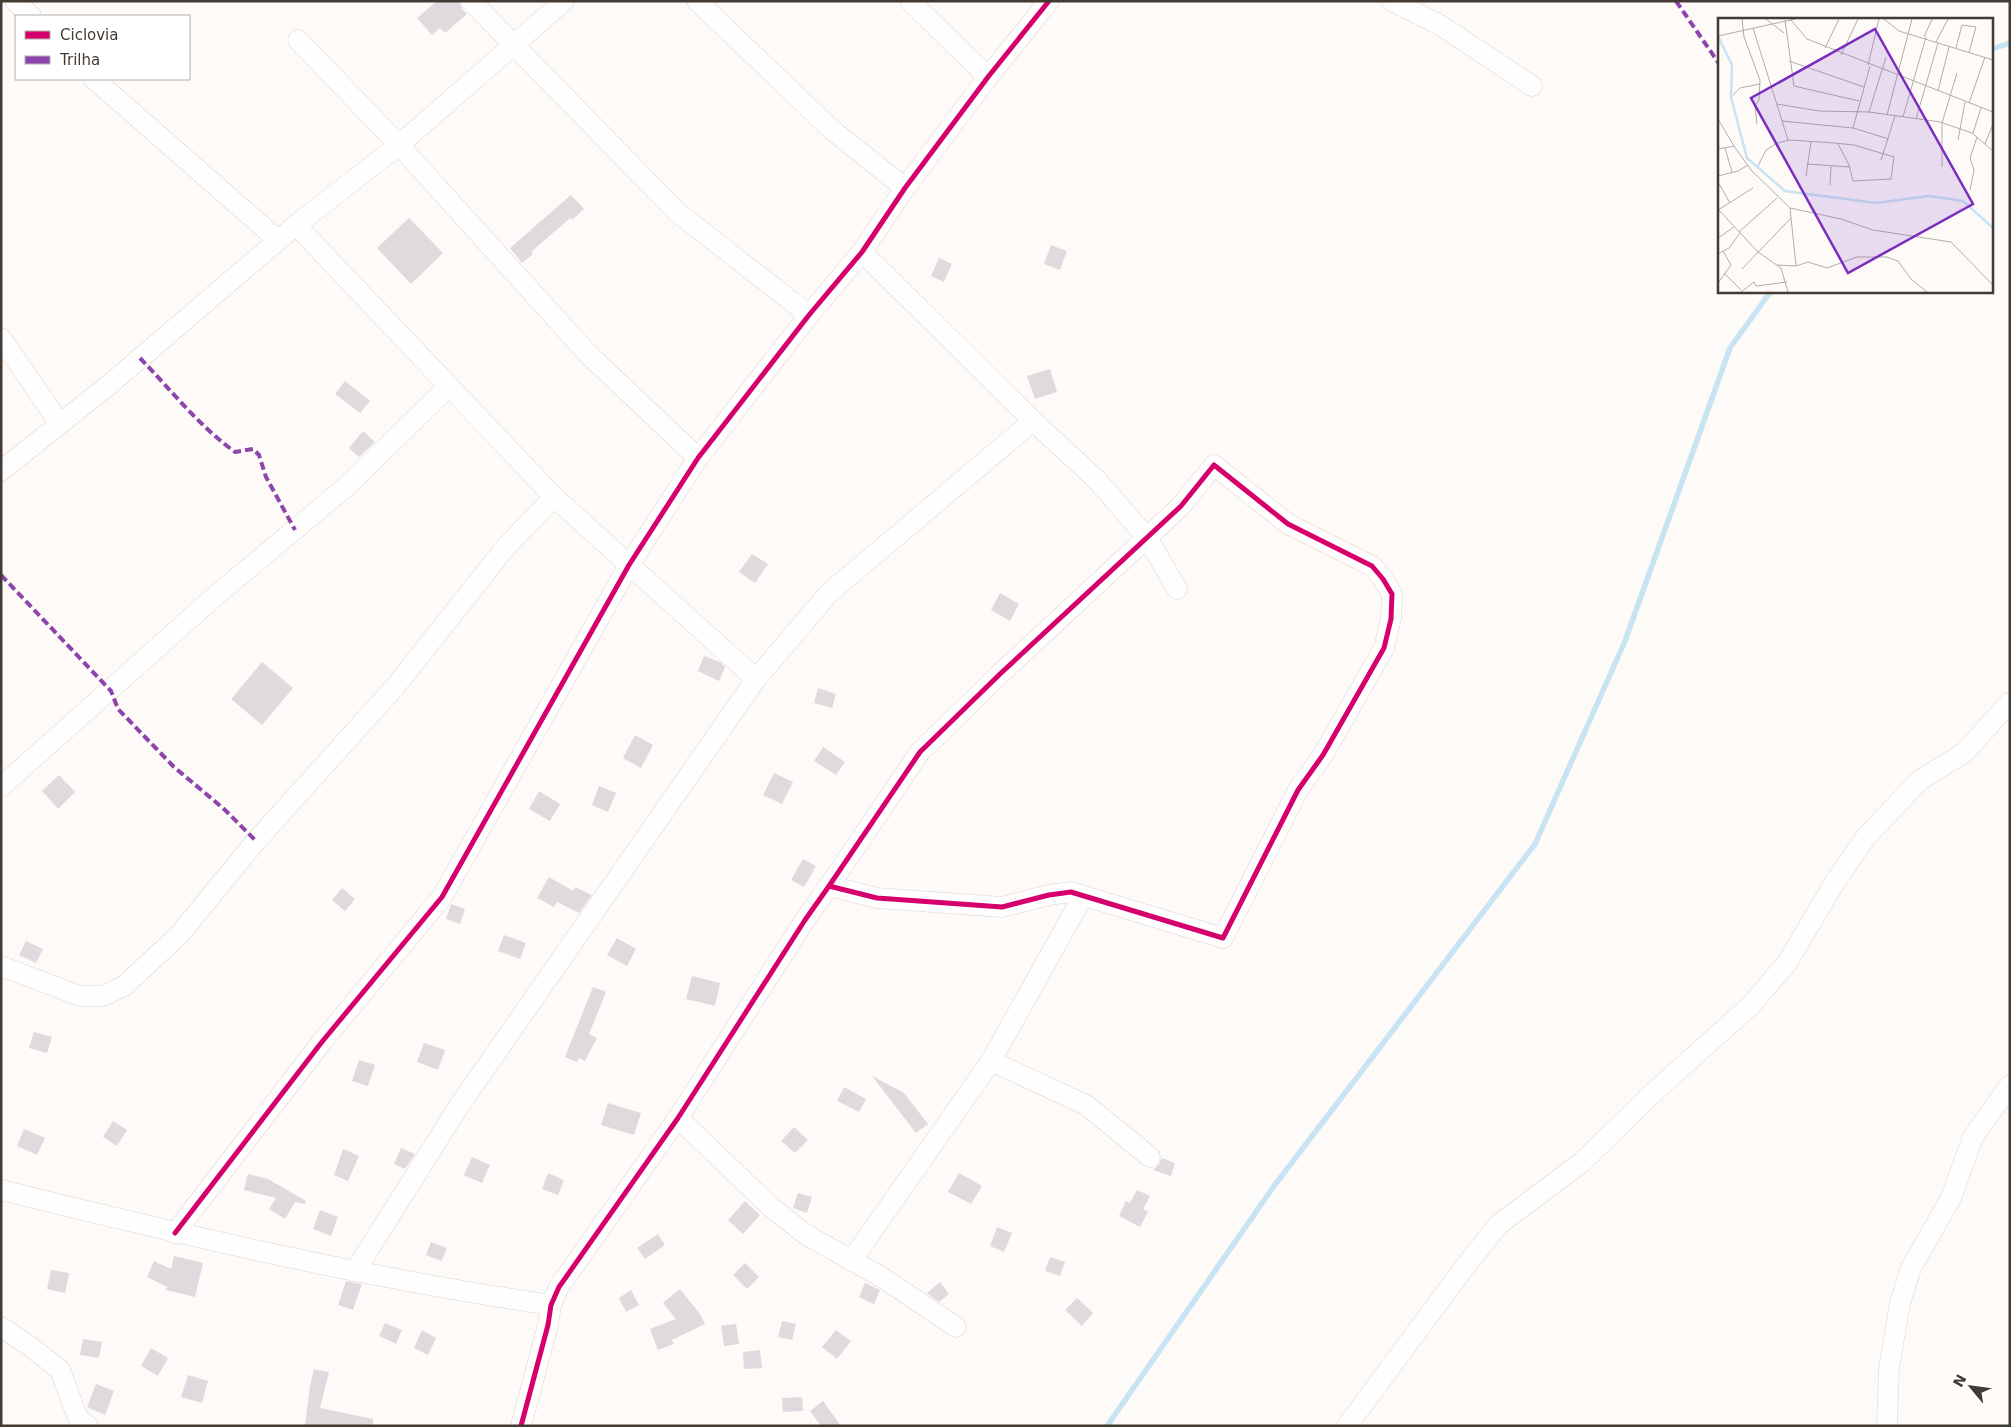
<svg xmlns="http://www.w3.org/2000/svg" width="2011" height="1427" font-family="'DejaVu Sans',sans-serif">
<style>
.lines{fill:none;stroke-linecap:round;stroke-linejoin:round}
.stream{stroke:#c8e4f2;stroke-width:5.5}
.building{fill:#e0d9de}
.street-casing{stroke:#d9d5d0;stroke-width:21}
.street{stroke:#fffefe;stroke-width:20}
.quiet{stroke:#8e44ad;stroke-width:4;stroke-dasharray:8 4;stroke-linecap:butt}
.cycleway-casing{stroke:#fff;stroke-width:8}
.cycleway{stroke:#d6006c;stroke-width:5}
.inset-river{fill:none;stroke:#c8e4f2;stroke-width:2.5}
.inset-road{fill:none;stroke:#b2ada9;stroke-width:1}
.view{fill:#7b2cbf;fill-opacity:0.15;stroke:#7b2cbf;stroke-width:2.5}
.inset-edge{fill:none;stroke:#423a33;stroke-width:2.5}
</style>
<rect width="100%" height="100%" fill="#fdfaf8"/>
<g class="lines">
<g class="stream">
<path d="M1992,49L2010,43"/>
<path d="M1107,1426L1274,1186L1535,844L1625,641L1730,348L1771,291"/>
</g>
</g>
<g class="building">
<path d="M437,1H459L462,9L467,14L445,33L440,28L432,35L417,18Z"/>
<path d="M571,195L584,209L572,220L570,218L531,252L533,254L522,263L510,248Z"/>
<path d="M409,218L443,253L411,284L377,248Z"/>
<path d="M1051,245L1067,251L1060,270L1044,264Z"/>
<path d="M939,258L952,264L944,282L931,276Z"/>
<path d="M1050,369L1057,392L1035,399L1027,376Z"/>
<path d="M345,381L370,401L360,413L335,394Z"/>
<path d="M363,431L375,442L359,457L349,448Z"/>
<path d="M752,554L768,564L755,583L739,572Z"/>
<path d="M1000,593L1019,604L1010,621L991,610Z"/>
<path d="M704,656L720,662L725,667L719,681L698,671Z"/>
<path d="M262,662L293,688L262,725L231,699Z"/>
<path d="M818,688L836,694L832,708L814,703Z"/>
<path d="M635,735L653,745L641,768L623,758Z"/>
<path d="M823,747L845,762L836,775L814,761Z"/>
<path d="M774,773L793,782L782,804L763,795Z"/>
<path d="M59,775L75,792L58,809L42,791Z"/>
<path d="M599,786L616,793L608,812L592,805Z"/>
<path d="M539,791L560,804L550,821L529,809Z"/>
<path d="M803,859L816,866L804,887L791,880Z"/>
<path d="M549,877L573,891L575,887L592,895L579,913L557,902L554,907L537,898Z"/>
<path d="M342,888L355,899L345,911L332,900Z"/>
<path d="M451,904L465,909L460,924L446,919Z"/>
<path d="M504,935L526,943L520,959L498,951Z"/>
<path d="M617,938L636,949L627,966L607,955Z"/>
<path d="M26,941L43,949L36,963L19,955Z"/>
<path d="M692,976L720,983L715,1006L686,999Z"/>
<path d="M593,987L606,992L589,1034L597,1038L585,1061L579,1058L577,1062L565,1057Z"/>
<path d="M34,1032L52,1037L47,1053L29,1048Z"/>
<path d="M424,1043L445,1050L438,1070L417,1062Z"/>
<path d="M359,1060L375,1065L368,1086L352,1081Z"/>
<path d="M872,1076L904,1093L928,1124L916,1133Z"/>
<path d="M844,1087L866,1099L859,1112L837,1101Z"/>
<path d="M608,1103L641,1113L634,1135L601,1125Z"/>
<path d="M113,1121L127,1130L117,1146L103,1137Z"/>
<path d="M794,1127L808,1140L795,1153L781,1141Z"/>
<path d="M24,1129L45,1138L37,1155L17,1146Z"/>
<path d="M401,1148L415,1154L405,1169L394,1164Z"/>
<path d="M343,1149L359,1156L348,1181L334,1175Z"/>
<path d="M472,1157L490,1165L482,1183L464,1175Z"/>
<path d="M1162,1158L1175,1163L1171,1176L1153,1170L1159,1164Z"/>
<path d="M548,1173L564,1180L558,1195L542,1189Z"/>
<path d="M959,1173L982,1186L971,1204L948,1192Z"/>
<path d="M248,1174L268,1179L306,1201L305,1204L295,1202L285,1219L269,1209L276,1198L244,1190Z"/>
<path d="M1137,1190L1150,1196L1143,1209L1148,1212L1140,1227L1119,1216L1126,1201L1130,1203Z"/>
<path d="M798,1193L812,1197L807,1213L793,1208Z"/>
<path d="M745,1201L760,1215L743,1234L728,1220Z"/>
<path d="M320,1210L338,1217L331,1236L313,1229Z"/>
<path d="M997,1227L1012,1233L1004,1252L990,1246Z"/>
<path d="M658,1234L665,1245L645,1259L637,1248Z"/>
<path d="M431,1242L447,1248L442,1261L426,1255Z"/>
<path d="M174,1256L203,1263L195,1297L166,1290L167,1287L147,1277L154,1261L171,1269Z"/>
<path d="M1050,1257L1065,1262L1060,1276L1045,1271Z"/>
<path d="M745,1263L759,1277L747,1289L733,1275Z"/>
<path d="M51,1270L69,1273L65,1293L47,1289Z"/>
<path d="M346,1281L362,1284L353,1310L338,1305Z"/>
<path d="M940,1282L949,1294L939,1302L927,1293Z"/>
<path d="M865,1283L880,1290L874,1304L859,1297Z"/>
<path d="M680,1289L700,1314L705,1324L672,1340L674,1344L658,1350L650,1329L676,1319L663,1303Z"/>
<path d="M631,1290L639,1305L626,1312L619,1298Z"/>
<path d="M1077,1298L1093,1313L1082,1326L1065,1310Z"/>
<path d="M782,1321L796,1324L792,1340L778,1337Z"/>
<path d="M385,1323L402,1330L396,1344L379,1336Z"/>
<path d="M736,1324L739,1344L724,1346L721,1326Z"/>
<path d="M422,1330L436,1338L428,1355L414,1348Z"/>
<path d="M836,1330L851,1341L837,1359L822,1347Z"/>
<path d="M83,1339L102,1342L99,1358L80,1355Z"/>
<path d="M151,1348L168,1358L158,1376L141,1366Z"/>
<path d="M760,1350L762,1368L744,1369L743,1352Z"/>
<path d="M314,1369L329,1372L320,1408L373,1419V1426H305L310,1386Z"/>
<path d="M188,1375L208,1381L202,1403L181,1397Z"/>
<path d="M96,1384L114,1391L105,1415L87,1407Z"/>
<path d="M802,1397L803,1411L783,1412L782,1398Z"/>
<path d="M823,1401L841,1426H821L810,1411Z"/>
</g>
<g class="lines">
<defs>
<g id="street">
<path d="M15,1L31,16"/>
<path d="M471,1L677,212L809,315"/>
<path d="M697,1L831,129L905,188"/>
<path d="M910,1L988,77"/>
<path d="M1392,1L1440,25L1532,86"/>
<path d="M298,40L399,145L588,354L698,458"/>
<path d="M94,79L278,240"/>
<path d="M296,225L554,497L756,679"/>
<path d="M862,252L1033,421L1097,480L1148,539L1177,589"/>
<path d="M1,338L60,424"/>
<path d="M1,471L110,384L296,225L399,145L564,1"/>
<path d="M1,787L213,598L348,485L449,386"/>
<path d="M1,966L80,996H103L124,986L179,935L256,841L394,688L506,547L554,497"/>
<path d="M991,1061L1086,1105L1150,1157"/>
<path d="M678,1118L772,1208L805,1234L883,1278L956,1327"/>
<path d="M1,1190C183,1235 366,1278 551,1305"/>
<path d="M175,1233L321,1043L442,897L629,565L698,458L809,315L862,252L905,188L988,77L1049,1"/>
<path d="M851,1261L991,1061L1083,896"/>
<path d="M355,1271L459,1106L756,679L829,593L1033,421"/>
<path d="M1,1327L31,1347L60,1370L78,1418L88,1426"/>
<path d="M521,1426L548,1325L551,1305L559,1287L678,1118L805,920L829,886L920,752L1000,674L1181,506L1214,465L1288,524L1372,566L1383,579L1392,594L1391,619L1384,648L1323,755L1298,790L1223,938L1071,892L1049,895L1002,907L877,898L829,886"/>
<path d="M1347,1426L1464,1268L1498,1225L1582,1162L1654,1092L1751,1005L1787,963L1835,882L1866,837L1920,780L1964,753L2010,702"/>
<path d="M1887,1426L1889,1368L1900,1303L1911,1268L1951,1198L1973,1137L2010,1085"/>
</g>
</defs>
<use href="#street" class="street-casing"/>
<use href="#street" class="street"/>
<g class="quiet">
<path d="M1676,1L1720,65"/>
<path d="M140,358C171,390 199,426 235,452L253,449L259,455L266,477L295,530"/>
<path d="M1,575L111,691L118,709L174,767L224,809L256,841"/>
</g>
<defs>
<g id="cycleway">
<path d="M175,1233L321,1043L442,897L629,565L698,458L809,315L862,252L905,188L988,77L1049,1"/>
<path d="M521,1426L548,1325L551,1305L559,1287L678,1118L805,920L829,886L920,752L1000,674L1181,506L1214,465L1288,524L1372,566L1383,579L1392,594L1391,619L1384,648L1323,755L1298,790L1223,938L1071,892L1049,895L1002,907L877,898L829,886"/>
</g>
</defs>
<use href="#cycleway" class="cycleway-casing"/>
<use href="#cycleway" class="cycleway"/>
</g>
<g transform="translate(1718 18)">
<rect width="275" height="275" fill="#fdfaf8"/>
<path class="inset-river" d="M0,18L14,47L13,79L29,140L67,173L158,185L211,178L245,183L275,210"/>
<path class="inset-road" d="M24,1L26,19L42,62L41,82L37,88L39,106M48,1L66,15M72,1L89,21L275,94M166,1L181,13L275,42M67,2L76,68L141,83M35,10L70,122M0,18L77,1M206,19L214,1M218,24L230,1M107,30L121,1M238,30L244,7L258,9L251,34M123,37L140,1M71,43L146,69M150,47L161,1M220,73L231,29M15,77L22,70L42,66M251,85L267,39M59,86L101,93L151,94L222,104L254,115L275,133M151,94L168,39M169,97L194,1M185,99L208,19M0,101L16,128M198,101L220,25M64,103L135,110L171,121M135,110L152,48M255,115L263,90M240,122L247,84M267,126L275,106M7,130L14,154M0,131L16,128L33,152L72,190L123,201L155,212L233,224L275,267M163,142L177,98M89,146L132,149M40,148L48,132L59,125L72,122L116,125L136,127L176,139L173,161L135,163L131,147L120,126M224,149V105L239,55M0,158L20,153L30,147M88,158L93,124M0,164L12,185M112,167L113,148M252,172L256,152L252,140L259,119M72,190L78,248M0,191L40,234L63,250L70,274M0,192L35,170M21,214L59,180M0,220L16,209M0,236L11,230L22,215M59,247L78,248L90,244L109,250L139,239H169L180,243L193,261L209,274M24,251L73,200M7,256L23,272M0,265L13,247L5,233M23,274L36,264L38,268L69,264"/>
<path class="view" d="M157,11L255,186L130,255L33,80Z"/>
<rect width="275" height="275" class="inset-edge"/>
</g>
<rect width="2011" height="1427" fill="none" stroke="#423a33" stroke-width="5"/>
<rect x="15" y="15" width="175" height="65" fill="#ffffff" stroke="#b3b0ad"/>
<rect x="25" y="31" width="25" height="8" fill="#d6006c" stroke="#b3b0ad"/>
<text x="60" y="40" font-size="15" fill="#423a33">Ciclovia</text>
<rect x="25" y="56" width="25" height="8" fill="#8e44ad" stroke="#b3b0ad"/>
<text x="60" y="65" font-size="15" fill="#423a33">Trilha</text>
<g transform="translate(1971 1387) rotate(299)" stroke="#ffffff" stroke-width="4" paint-order="stroke">
<path d="M0-4L9 19L0 12L-9 19Z" fill="#423a33"/>
<text y="-8" font-size="14" font-weight="bold" text-anchor="middle" fill="#423a33">N</text>
</g>
</svg>
